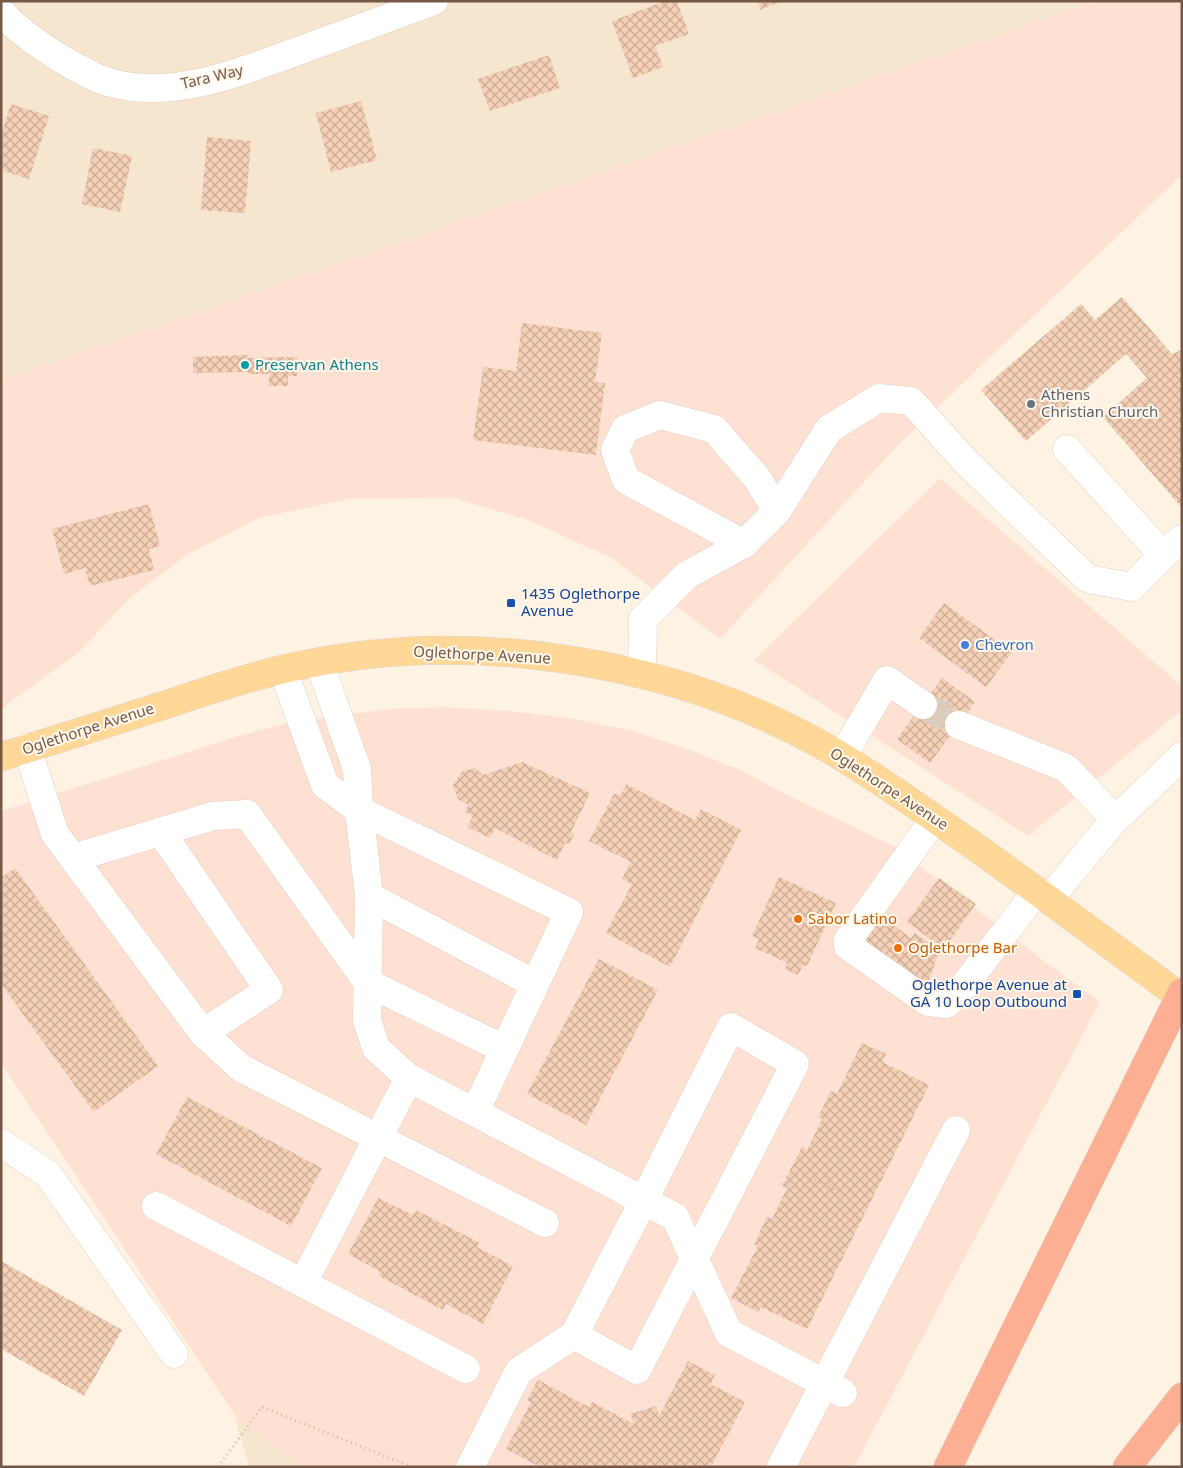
<svg xmlns="http://www.w3.org/2000/svg" width="1183" height="1468" font-family="'Noto Sans',sans-serif">
<style>
.residential{fill:#f6e5cf}
.commercial{fill:#ffe1d4}
.building{fill:url(#building-cross-hatch)}
.lines{fill:none;stroke-linecap:round;stroke-linejoin:round}
.minor-tunnel{stroke:#dcccbb;stroke-width:28;stroke-dasharray:28 14;stroke-linecap:butt}
.minor-casing{stroke:#e3cfbd;stroke-width:29}
.major-casing{stroke:#dcd4cf;stroke-width:29}
.highway-casing{stroke:#dcd4cf;stroke-width:29}
.path{stroke:#dab39a;stroke-width:3;stroke-dasharray:1 4;stroke-linecap:butt}
.minor{stroke:#fff;stroke-width:28}
.major{stroke:#ffd897;stroke-width:28}
.highway{stroke:#fdaf93;stroke-width:28}
.culture-dot{fill:#0f9aa8;stroke:#fff7e9;stroke-width:2}
.worship-dot{fill:#6b7280;stroke:#fff7e9;stroke-width:2}
.transit-dot{fill:#1a4fb4;stroke:#fff7e9;stroke-width:2}
.shop-dot{fill:#3f7fe0;stroke:#fff7e9;stroke-width:2}
.food-dot{fill:#e8710a;stroke:#fff7e9;stroke-width:2}
.labels{text-anchor:middle;stroke-width:4;stroke-linejoin:round;paint-order:stroke}
.street-label{font-size:15px;fill:#775846;stroke:#fff7e9}
.culture-label{font-size:15px;fill:#0d838f;stroke:#fff7e9;text-anchor:start}
.worship-label{font-size:15px;fill:#5b616d;stroke:#fff7e9;text-anchor:start}
.transit-label{font-size:15px;fill:#164399;stroke:#fff7e9;text-anchor:start}
.shop-label{font-size:15px;fill:#366cbe;stroke:#fff7e9;text-anchor:start}
.food-label{font-size:15px;fill:#c56008;stroke:#fff7e9;text-anchor:start}
</style>
<defs>
<pattern id="building-cross-hatch" width="8" height="8" patternUnits="userSpaceOnUse" patternTransform="scale(1.25)"><rect width="8" height="8" fill="#f5d0b7"/><path d="M0 0l8 8M0 8l8-8" fill="none" stroke="#cbac97"/></pattern>
</defs>
<rect width="100%" height="100%" fill="#fef3e2"/>
<g class="residential">
<path d="M1,1H1097L1,381Z"/>
<path d="M234,1414L302,1467H249Z"/>
</g>
<g class="commercial">
<path d="M1097,1H1182V175L900,443L720,639L611,558L528,520L453,498L350,499L259,518L187,555L130,598L80,651L1,709V381Z"/>
<path d="M940,478L1182,686V710L1028,836L754,660Z"/>
<path d="M445,707L508,711L569,718L633,731L682,747L742,771L789,796L894,846L1048,964L1100,1002L854,1467H302L234,1414L1,1063V811L242,735L288,723L388,709Z"/>
</g>
<g class="building">
<path d="M665,1H677L689,34L655,46L663,67L633,78L612,21Z"/>
<path d="M757,1H782L760,10Z"/>
<path d="M549,55L560,88L490,111L478,79Z"/>
<path d="M361,101L377,160L331,172L316,113Z"/>
<path d="M11,104L49,116L29,179L1,170V135Z"/>
<path d="M207,137L251,141L245,213L201,210Z"/>
<path d="M93,148L132,156L120,212L82,204Z"/>
<path d="M1122,297L1172,354L1181,350L1182,352V508L1103,417L1147,378L1126,354L1026,441L981,390L1081,304L1095,320Z"/>
<path d="M522,323L602,333L595,382L605,383L596,455L473,440L483,367L516,371Z"/>
<path d="M247,355V358L297,357V376H288V386H269V374H248V372L193,373V357Z"/>
<path d="M149,504L160,546L149,549L154,570L90,586L85,568L64,574L52,529Z"/>
<path d="M944,603L1012,652L986,687L919,638Z"/>
<path d="M942,678L975,702L930,763L897,739Z"/>
<path d="M522,762L590,793L571,832L574,835L569,844L565,843L557,860L495,828L490,838L467,827L473,816L465,812L468,805L458,799L453,786L461,772L475,768L484,775Z"/>
<path d="M626,784L695,820L701,809L741,830L670,967L606,933L632,884L622,879L631,862L589,841L614,794L621,795Z"/>
<path d="M15,868L158,1066L94,1112L1,984V878Z"/>
<path d="M779,877L836,903L807,966L803,965L798,975L785,969L787,963L755,948L759,939L752,936Z"/>
<path d="M939,878L976,904L944,949L907,922Z"/>
<path d="M874,911L911,938L915,933L939,951L924,995L852,940Z"/>
<path d="M599,959L658,990L586,1125L527,1094Z"/>
<path d="M862,1043L886,1054L882,1062L929,1085L807,1329L761,1307L758,1312L731,1298L758,1246L754,1244L767,1217L772,1219L787,1188L782,1186L802,1147L807,1150L822,1119L818,1117L831,1091L837,1094Z"/>
<path d="M187,1097L322,1168L291,1226L156,1154Z"/>
<path d="M378,1198L413,1215L416,1210L480,1243L477,1247L513,1266L483,1324L446,1304L443,1310L379,1276L381,1272L348,1254Z"/>
<path d="M1,1261L122,1330L84,1396L1,1349Z"/>
<path d="M688,1361L715,1375L711,1384L745,1402L711,1467H540L506,1449L531,1402L527,1400L538,1380L589,1407L592,1402L634,1424L630,1414L656,1406L659,1416Z"/>
</g>
<g class="lines">
<path class="minor-tunnel" d="M923,705L959,725"/>
<defs>
<g id="minor">
<path d="M1,12C18,31 39,45 60,58C75,67 91,77 108,82C173,101 239,72 298,51C344,34 389,18 434,1"/>
<path d="M1067,449L1163,555L1182,539"/>
<path d="M744,544L626,480L615,450L625,429L660,415L714,429L757,478L777,511"/>
<path d="M283,670L325,785L359,810L357,769L319,662"/>
<path d="M642,674L643,619L687,575L744,544L777,511L829,429L879,398L911,401L966,462L1088,579L1132,587L1163,555"/>
<path d="M959,725L1066,768L1115,819"/>
<path d="M27,748L55,834L203,1033L241,1068L545,1223"/>
<path d="M842,757L887,680L923,705"/>
<path d="M935,818L848,940V946L928,1002L946,1004L956,996L1037,891"/>
<path d="M161,832L269,990L203,1033"/>
<path d="M73,858L213,816L247,814L368,983L504,1049"/>
<path d="M369,896L367,1020L376,1048L409,1078"/>
<path d="M1049,899L1111,824L1182,756"/>
<path d="M475,1112L569,912L359,810L369,896L535,984"/>
<path d="M1,1143L48,1174L174,1354"/>
<path d="M156,1206L466,1369"/>
<path d="M303,1283L409,1078L675,1217L729,1333L843,1393"/>
<path d="M470,1467L519,1371L574,1335L644,1200L731,1027L795,1064L637,1370L574,1335"/>
<path d="M781,1467L956,1130"/>
</g>
<path id="major" d="M1,757C57,739 113,721 168,704C209,690 251,676 293,667C468,628 671,659 827,748C872,774 914,804 957,834C1033,887 1107,943 1182,998"/>
<g id="highway">
<path d="M948,1467L1182,992"/>
<path d="M1127,1467L1182,1397"/>
</g>
</defs>
<use href="#minor" class="minor-casing"/>
<use href="#major" class="major-casing"/>
<use href="#highway" class="highway-casing"/>
<g class="path">
<path d="M815,1180L844,1194"/>
<path d="M218,1467L262,1407L412,1467"/>
</g>
<use href="#minor" class="minor"/>
<use href="#major" class="major"/>
<use href="#highway" class="highway"/>
</g>
<circle class="culture-dot" cx="245" cy="365" r="5"/>
<circle class="worship-dot" cx="1031" cy="404" r="5"/>
<g class="transit-dot">
<rect x="506" y="598" width="10" height="10" rx="2.5"/>
<rect x="1072" y="989" width="10" height="10" rx="2.5"/>
</g>
<circle class="shop-dot" cx="965" cy="645" r="5"/>
<g class="food-dot">
<circle cx="798" cy="919" r="5"/>
<circle cx="898" cy="948" r="5"/>
</g>
<g class="labels">
<g class="street-label">
<text transform="translate(212 77) rotate(-13)" y="5">Tara Way</text>
<text transform="translate(482 655) rotate(3)" y="5">Oglethorpe Avenue</text>
<text transform="translate(88 729) rotate(-18)" y="5">Oglethorpe Avenue</text>
<text transform="translate(889 789) rotate(33)" y="5">Oglethorpe Avenue</text>
</g>
<g class="culture-label">
<text x="255" y="370">Preservan Athens</text>
</g>
<g class="worship-label">
<text x="1041" y="400">Athens<tspan x="1041" dy="17">Christian Church</tspan></text>
</g>
<g class="transit-label">
<text x="521" y="599">1435 Oglethorpe<tspan x="521" dy="17">Avenue</tspan></text>
<text x="1067" y="990" text-anchor="end">Oglethorpe Avenue at<tspan x="1067" dy="17">GA 10 Loop Outbound</tspan></text>
</g>
<g class="shop-label">
<text x="975" y="650">Chevron</text>
</g>
<g class="food-label">
<text x="808" y="924">Sabor Latino</text>
<text x="908" y="953">Oglethorpe Bar</text>
</g>
</g>
<rect width="1183" height="1468" fill="none" stroke="#775846" stroke-width="5"/>
</svg>
